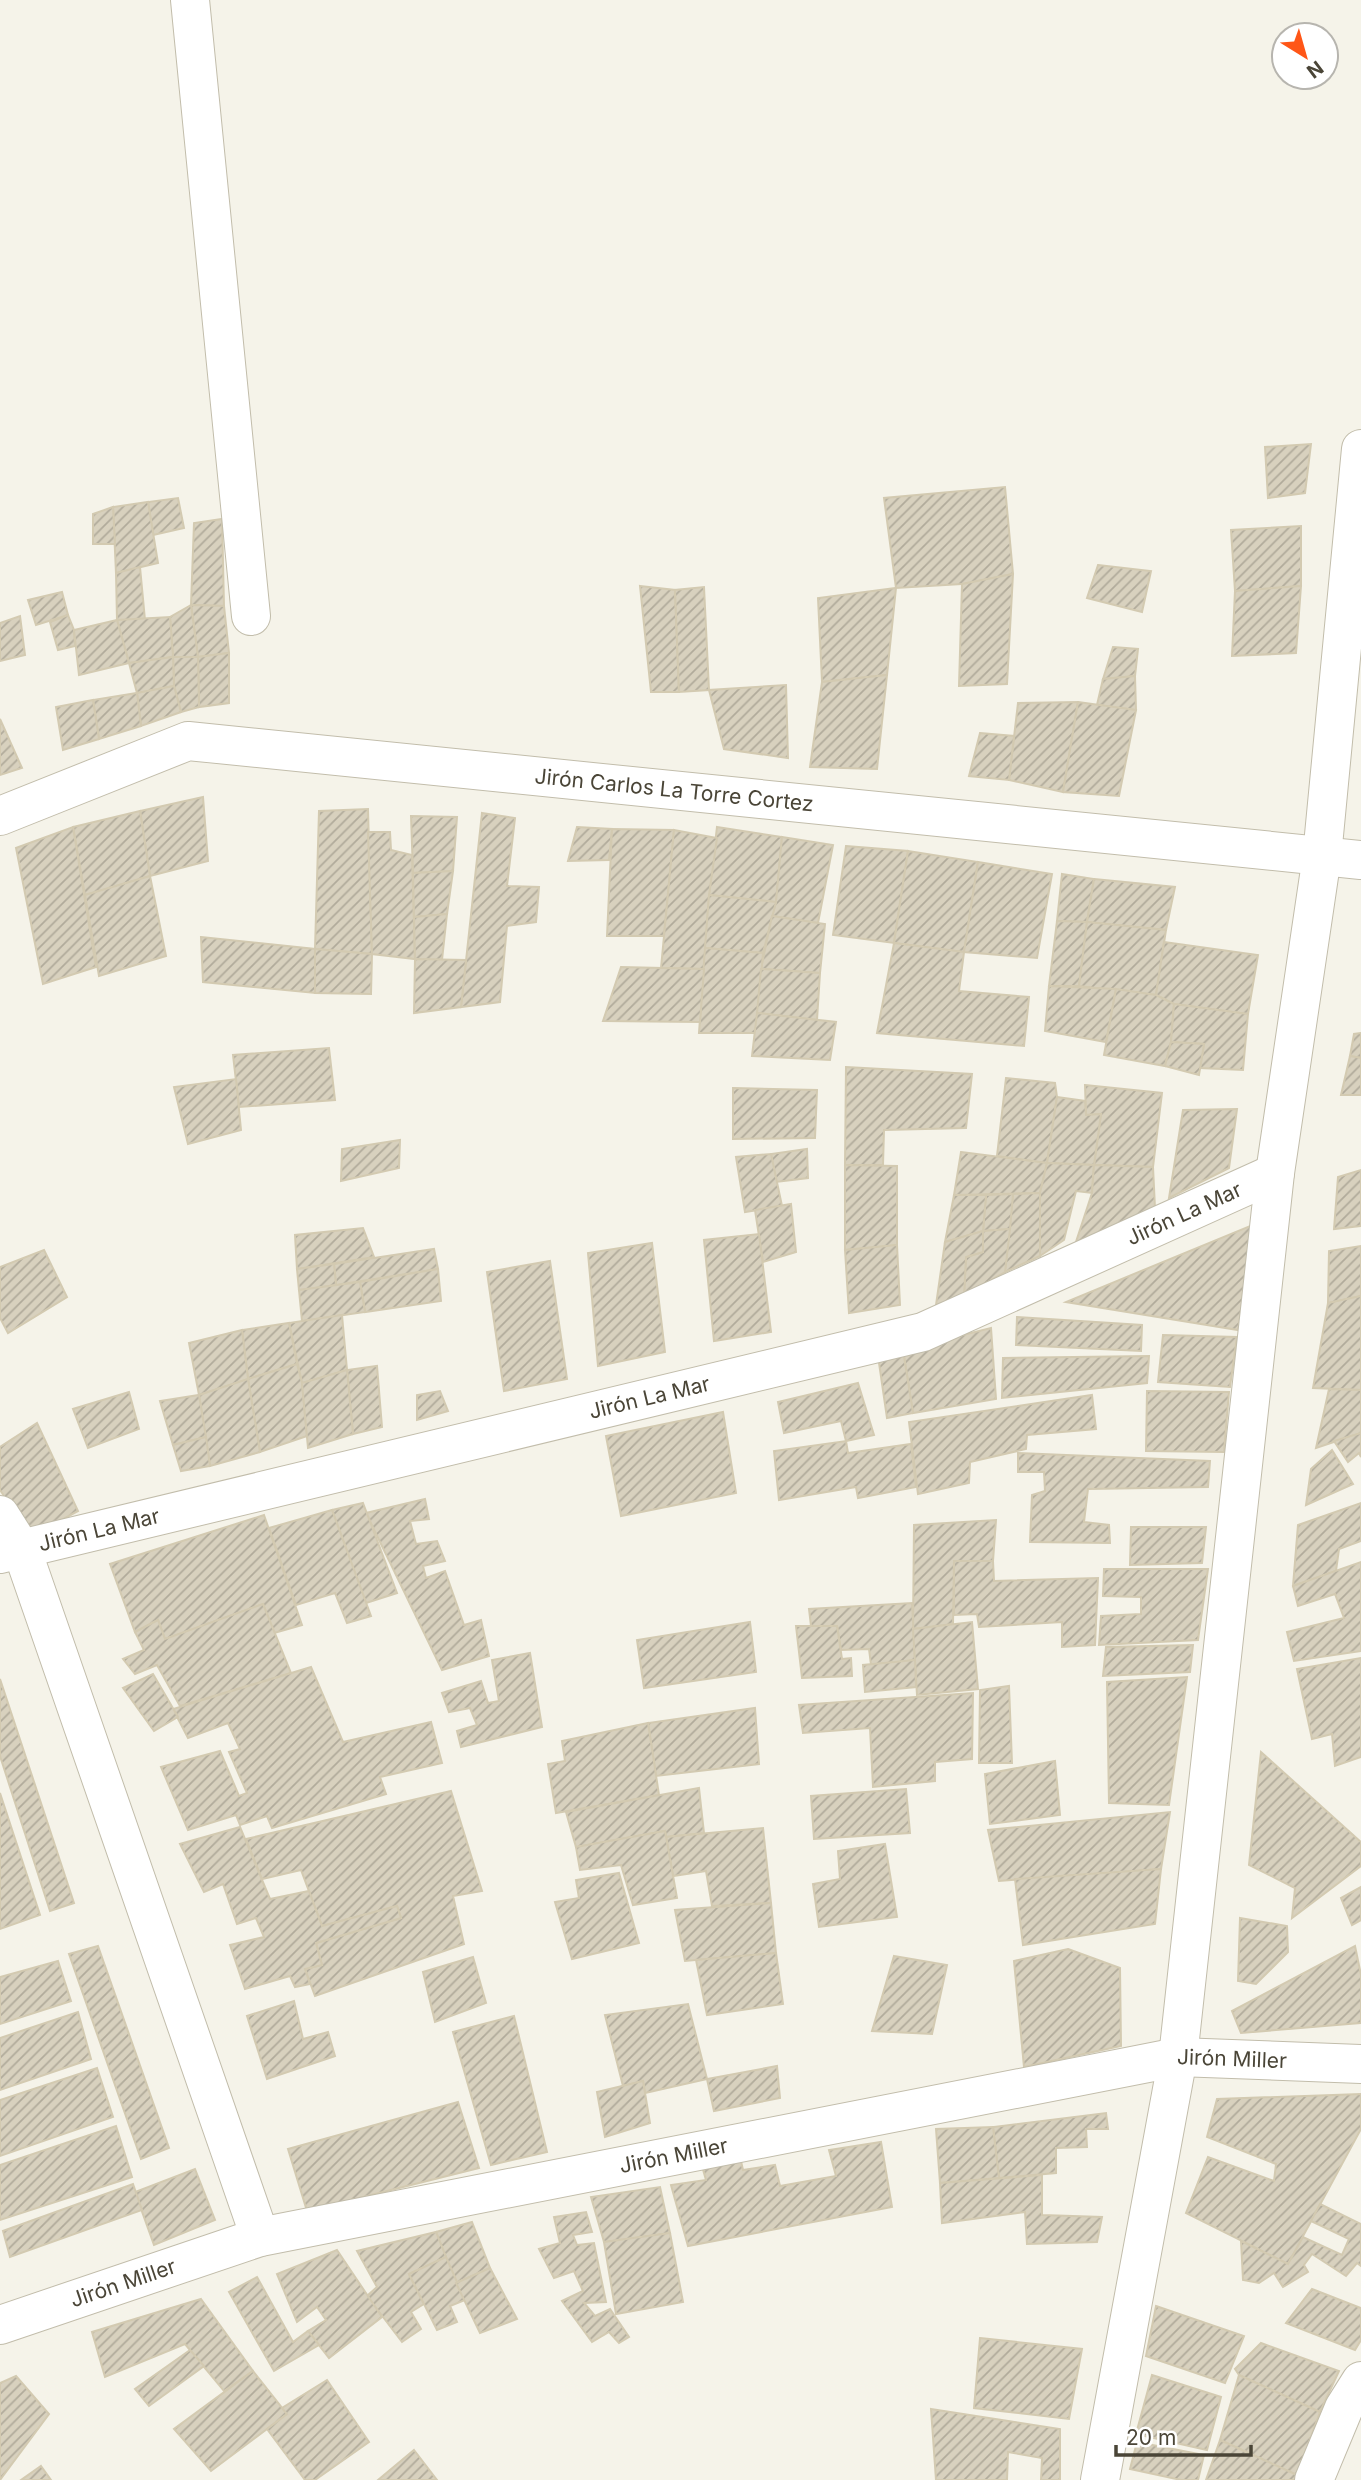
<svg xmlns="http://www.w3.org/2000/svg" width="1361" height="2480" font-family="Inter,sans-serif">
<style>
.building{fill:url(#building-hatch);stroke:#d3cab1;stroke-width:2}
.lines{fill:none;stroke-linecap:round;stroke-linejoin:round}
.minor-casing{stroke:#c2bdab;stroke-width:40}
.minor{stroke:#fff;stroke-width:38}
.labels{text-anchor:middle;stroke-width:5;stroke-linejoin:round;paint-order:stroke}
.street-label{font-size:21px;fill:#4a4537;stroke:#fff}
</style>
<defs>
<pattern id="building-hatch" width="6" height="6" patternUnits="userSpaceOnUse" patternTransform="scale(1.75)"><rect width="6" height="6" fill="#d8d1be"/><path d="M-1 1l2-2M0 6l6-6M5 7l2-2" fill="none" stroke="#b1ab9b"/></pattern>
</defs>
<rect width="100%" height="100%" fill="#f5f3e9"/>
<g class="building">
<path d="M1311,444L1305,493L1268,498L1265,447Z"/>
<path d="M1005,487L1013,574L962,584L896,588L884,498Z"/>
<path d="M178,498L184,528L153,535L148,502Z"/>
<path d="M148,502L158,563L116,573L113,507Z"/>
<path d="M113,507L115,544H93V514Z"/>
<path d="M222,519L224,606L191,605L194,523Z"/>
<path d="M1301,526V586L1235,591L1231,530Z"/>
<path d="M1098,565L1151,571L1142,612L1087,598Z"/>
<path d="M140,567L145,620H117L116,573Z"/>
<path d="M1013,574L1007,684L959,686L962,584Z"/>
<path d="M640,586L675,590L679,692H651Z"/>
<path d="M1301,586L1296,653L1232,656L1235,591Z"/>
<path d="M704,587L709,690L679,692L675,590Z"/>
<path d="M896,588L887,675L822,682L818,598Z"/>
<path d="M62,592L68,615L36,625L28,600Z"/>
<path d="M191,605L224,606L229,653L198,657Z"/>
<path d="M191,605L198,657H173L170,617Z"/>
<path d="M68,615L74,630L75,646L58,650L50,622Z"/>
<path d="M20,616L25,655L0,661V623Z"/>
<path d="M170,617L173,657L129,663L117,620Z"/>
<path d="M117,620L129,663L79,675L74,630Z"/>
<path d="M1113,647L1138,649L1135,676L1103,679Z"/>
<path d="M229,653V703L199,707L198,657Z"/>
<path d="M173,657H198L199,707L181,712L174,686Z"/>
<path d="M173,657L174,686L137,693L129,663Z"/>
<path d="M887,675L877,769L810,767L822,682Z"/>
<path d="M1135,676L1136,710L1097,705L1103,679Z"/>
<path d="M786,685L788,758L724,749L709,690Z"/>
<path d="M174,686L181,712L141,726L137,693Z"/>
<path d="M137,693L141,726L99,739L93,700Z"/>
<path d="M93,700L99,739L63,750L56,707Z"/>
<path d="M1078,702L1063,792L1009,780L1018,703Z"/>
<path d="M1078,702L1136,710L1119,796L1063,792Z"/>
<path d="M0,719L22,768L0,775Z"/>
<path d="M980,733L1014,736L1009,780L969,776Z"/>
<path d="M203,797L208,861L150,876L140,811Z"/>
<path d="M368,809L372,954L315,949L319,811Z"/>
<path d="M140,811L150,876L85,895L73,827Z"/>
<path d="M482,813L515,818L507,886L539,887L536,922L507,926L500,1002L461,1007Z"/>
<path d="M411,816L457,817L453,871L413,873Z"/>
<path d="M73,827L96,967L43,984L16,848Z"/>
<path d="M577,827L612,829L609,860L568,861Z"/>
<path d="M717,827L782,837L776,902L709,895Z"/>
<path d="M612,829L674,830L664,936H607Z"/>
<path d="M674,830L717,838L709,895L704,969L661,968Z"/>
<path d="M368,832H390L391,850L412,855L415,959L372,954Z"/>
<path d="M782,837L833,845L818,923L772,916L776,902Z"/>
<path d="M846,846L908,851L894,943L833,935Z"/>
<path d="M908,851L978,862L964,952L894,943Z"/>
<path d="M978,862L1052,874L1037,958L964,952Z"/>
<path d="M453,871L447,914L414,917L413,873Z"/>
<path d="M1062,874L1094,879L1087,922L1057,921Z"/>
<path d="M150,876L166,956L99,976L85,895Z"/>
<path d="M1094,879L1175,887L1166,930L1087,922Z"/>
<path d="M709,895L776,902L763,953L705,948Z"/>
<path d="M447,914L442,960L415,959L414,917Z"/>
<path d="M772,916L825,924L820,973L761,969Z"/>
<path d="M1057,921L1087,922L1079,986H1049Z"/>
<path d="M1087,922L1166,930L1156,995L1079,986Z"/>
<path d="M201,937L315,949V993L203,982Z"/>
<path d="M1164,942L1258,955L1248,1014L1174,1004L1156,995Z"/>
<path d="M894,943L964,952L959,991L1029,997L1024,1046L877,1033Z"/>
<path d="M705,948L763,953L756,1033H699Z"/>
<path d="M315,949L372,954L371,994L315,993Z"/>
<path d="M415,959L466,960L461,1007L414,1013Z"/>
<path d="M621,967L704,969L700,1022L603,1021Z"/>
<path d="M761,969L820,973L817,1020L757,1013Z"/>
<path d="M1049,986L1116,989L1106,1042L1045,1031Z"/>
<path d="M1116,989L1156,995L1174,1004L1171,1042L1165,1066L1104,1055Z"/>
<path d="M1174,1004L1248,1014L1243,1070L1200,1068L1204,1044L1171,1042Z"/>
<path d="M757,1013L836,1022L830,1060L752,1056Z"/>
<path d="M1361,1033V1058L1350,1056L1354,1034Z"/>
<path d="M1171,1042L1204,1044L1199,1075L1165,1066Z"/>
<path d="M329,1048L335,1100L239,1107L233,1055Z"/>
<path d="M1350,1056L1361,1058V1095H1341Z"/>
<path d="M846,1067L972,1074L966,1128L884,1130L883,1165H845Z"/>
<path d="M1006,1078L1055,1083L1057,1097L1047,1163L997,1156Z"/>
<path d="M236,1079L241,1130L188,1144L174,1087Z"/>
<path d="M1085,1085L1162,1093L1153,1167L1094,1165L1101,1114L1086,1115Z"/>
<path d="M733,1088L817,1090L815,1138L733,1139Z"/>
<path d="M1057,1097L1085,1101L1086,1115L1101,1114L1094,1165L1047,1163Z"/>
<path d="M1237,1109L1229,1168L1169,1198L1183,1110Z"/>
<path d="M400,1140L399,1168L341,1181L342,1149Z"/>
<path d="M807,1149L808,1178L776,1182L771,1154Z"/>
<path d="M961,1152L1047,1163L1040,1193L954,1195Z"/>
<path d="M771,1154L782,1206L745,1212L736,1157Z"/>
<path d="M1047,1163L1094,1165L1092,1193L1076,1191L1064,1240L1040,1256V1193Z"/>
<path d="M845,1165L897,1166V1245L845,1250Z"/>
<path d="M1094,1165L1153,1167L1155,1208L1073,1251L1092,1193Z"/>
<path d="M1361,1170V1226L1334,1229L1338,1177Z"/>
<path d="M1040,1193V1256L1005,1272L1013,1194Z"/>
<path d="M1013,1194L1010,1229L983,1231L986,1195Z"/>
<path d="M954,1195H986L983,1231L945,1242Z"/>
<path d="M791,1204L796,1252L763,1262L755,1210Z"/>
<path d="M1255,1224L1238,1330L1066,1302Z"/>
<path d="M363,1228L374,1257L297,1269L295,1235Z"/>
<path d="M1010,1229L1005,1272L964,1296L966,1257L983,1252V1231Z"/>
<path d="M983,1231V1252L966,1257L964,1296L936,1305L945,1242Z"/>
<path d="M759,1234L771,1332L714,1341L704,1240Z"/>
<path d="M652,1243L665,1352L598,1366L588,1253Z"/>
<path d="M897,1245L900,1305L849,1313L845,1250Z"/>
<path d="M1361,1246V1296L1328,1303L1329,1251Z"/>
<path d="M434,1249L438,1269L336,1285L334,1264Z"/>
<path d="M44,1250L67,1297L8,1333L0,1318V1267Z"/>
<path d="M550,1261L567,1379L504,1391L487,1272Z"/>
<path d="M334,1264L336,1285L299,1290L297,1269Z"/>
<path d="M438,1269L441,1301L365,1312L360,1282Z"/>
<path d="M360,1282L365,1312L302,1321L299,1290Z"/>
<path d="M1361,1296V1390L1313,1388L1328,1303Z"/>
<path d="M342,1315L347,1370L302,1383L289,1323Z"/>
<path d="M1017,1317L1142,1325L1141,1351L1016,1345Z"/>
<path d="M289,1323L297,1364L248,1379L242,1330Z"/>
<path d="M991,1328L996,1399L913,1413L903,1350Z"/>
<path d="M242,1330L248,1379L199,1395L189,1343Z"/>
<path d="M1163,1335L1237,1337L1230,1387L1158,1382Z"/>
<path d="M903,1350L913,1413L887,1418L878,1356Z"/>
<path d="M1149,1356L1147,1383L1002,1398L1003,1358Z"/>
<path d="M297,1364L302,1383L307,1436L260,1452L248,1379Z"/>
<path d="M377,1366L382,1427L353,1434L347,1370Z"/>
<path d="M347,1370L353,1434L308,1448L302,1383Z"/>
<path d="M248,1379L260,1452L210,1466L199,1395Z"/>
<path d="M858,1383L874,1435L846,1441L841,1421L784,1433L778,1402Z"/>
<path d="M1329,1389L1361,1390V1433L1316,1448Z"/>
<path d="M440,1391L448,1411L417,1420V1395Z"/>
<path d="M1147,1391L1229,1392L1224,1452L1146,1451Z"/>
<path d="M129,1392L139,1429L88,1448L73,1409Z"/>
<path d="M199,1395L206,1437L173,1445L160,1401Z"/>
<path d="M1092,1395L1096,1429L1027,1435L1026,1449L970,1462L969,1483L918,1494L909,1422Z"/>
<path d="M723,1412L736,1493L621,1516L606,1436Z"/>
<path d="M37,1423L78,1511L32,1536L0,1490V1447Z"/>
<path d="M1361,1433V1457L1359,1453L1348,1462L1334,1441Z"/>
<path d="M206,1437L210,1466L181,1471L173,1445Z"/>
<path d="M846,1441L848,1453L911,1444L916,1487L858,1498L856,1487L779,1500L774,1451Z"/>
<path d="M1332,1450L1353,1484L1306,1505L1311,1469Z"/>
<path d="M1018,1453L1210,1461L1208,1487L1088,1489L1084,1522L1109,1525L1110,1543L1030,1542L1032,1495L1045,1491L1044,1472H1018Z"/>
<path d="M425,1499L429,1519L410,1521L416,1544L437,1541L445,1561L423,1566L426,1578L445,1571L464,1625L481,1620L489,1656L442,1670L366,1513Z"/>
<path d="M363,1503L397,1593L366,1603L332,1510Z"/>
<path d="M1361,1503V1541L1339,1549L1336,1571L1293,1586L1298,1525Z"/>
<path d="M332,1510L371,1616L347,1623L335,1593L296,1605L269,1528Z"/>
<path d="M264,1515L302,1625L274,1633L263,1604L165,1639L158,1620L135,1632L110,1564Z"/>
<path d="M996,1520L993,1561H954L953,1624L913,1629L914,1525Z"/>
<path d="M1131,1527H1206L1202,1563L1130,1565Z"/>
<path d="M954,1561H993L994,1581L1098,1578L1095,1645L1062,1647V1622L979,1627L977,1614L954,1615Z"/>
<path d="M1361,1562V1651L1294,1661L1287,1632L1344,1618L1335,1594L1298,1606L1293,1586Z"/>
<path d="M1104,1569H1208L1198,1640L1099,1645L1101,1616L1141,1614V1597L1103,1596Z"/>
<path d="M912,1603L915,1660L871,1665L869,1649L841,1650L837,1626H811L809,1609Z"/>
<path d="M263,1604L291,1673L180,1706L157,1665L135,1674L123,1659L144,1650L135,1632L158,1620L165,1639Z"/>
<path d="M750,1622L756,1672L644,1688L637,1640Z"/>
<path d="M972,1622L978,1689L917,1695L913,1629Z"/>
<path d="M796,1626H837L842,1659L851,1658L852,1676L802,1678Z"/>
<path d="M1193,1645L1190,1672L1103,1676L1106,1647Z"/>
<path d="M530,1653L542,1727L461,1747L457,1731L477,1725L470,1708L449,1712L442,1693L481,1681L488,1703L499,1701L492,1660Z"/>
<path d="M1361,1658V1757L1335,1766L1332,1734L1312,1739L1297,1669Z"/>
<path d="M915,1660L916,1687L865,1692L863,1665Z"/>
<path d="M311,1667L343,1742L431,1722L442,1763L380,1777L386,1794L272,1828L267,1816L240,1825L236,1815L188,1830L161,1767L220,1751L239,1796L247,1793L229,1752L240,1749L228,1723L188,1738L173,1709Z"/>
<path d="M153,1674L178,1717L154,1731L123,1688Z"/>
<path d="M1187,1677L1169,1805L1109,1803L1107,1682Z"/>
<path d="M0,1679L74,1903L50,1911L0,1756Z"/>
<path d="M1009,1686L1012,1763H979L980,1690Z"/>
<path d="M973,1693L972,1759L935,1762V1781L873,1787L870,1728L803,1733L799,1705Z"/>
<path d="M755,1708L759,1764L656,1776L648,1723Z"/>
<path d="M648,1723L659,1795L556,1813L548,1764L565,1761L562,1741Z"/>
<path d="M1261,1752L1361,1842V1866L1292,1918L1295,1888L1249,1865Z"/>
<path d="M1055,1761L1060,1815L990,1824L985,1774Z"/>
<path d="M699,1788L704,1833L666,1837L665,1831L576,1847L566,1812Z"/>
<path d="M906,1789L910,1833L814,1839L811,1796Z"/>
<path d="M451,1791L482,1891L453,1896L464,1944L315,1996L305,1969L322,1965L316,1943L401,1918L397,1906L322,1926L301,1870L262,1879L246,1839Z"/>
<path d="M0,1793L40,1915L0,1929Z"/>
<path d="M1170,1812L1161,1869L999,1881L988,1830Z"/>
<path d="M240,1827L270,1899L309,1891L322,1926L397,1906L401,1918L316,1943L322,1965L305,1969L310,1984L295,1987L290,1976L245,1989L230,1945L264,1937L256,1918L237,1924L223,1884L204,1892L180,1844Z"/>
<path d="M763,1828L771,1903L712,1906L706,1871L673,1876L666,1837Z"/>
<path d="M665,1831L677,1898L633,1905L621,1865L580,1870L576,1847Z"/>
<path d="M885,1844L897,1917L819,1927L813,1884L840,1879L838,1851Z"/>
<path d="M1161,1869L1155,1924L1023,1945L1015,1879Z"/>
<path d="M619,1873L639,1943L572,1959L555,1902L579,1898L576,1880Z"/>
<path d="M1361,1887V1920L1352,1925L1341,1898Z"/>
<path d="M771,1903L776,1953L685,1961L675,1910Z"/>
<path d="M1240,1918L1287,1926L1288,1952L1256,1984L1238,1981Z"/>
<path d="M98,1946L169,2148L141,2159L69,1954Z"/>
<path d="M1355,1946L1361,1975V2023L1241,2033L1232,2011Z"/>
<path d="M1068,1949L1120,1968L1121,2046L1024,2067L1014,1961Z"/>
<path d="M776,1953L783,2004L707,2015L696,1960Z"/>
<path d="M894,1956L947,1965L932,2034L872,2031Z"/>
<path d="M473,1957L486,2003L435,2022L423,1972Z"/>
<path d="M58,1961L71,2001L0,2024V1977Z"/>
<path d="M294,2001L303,2039L328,2032L335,2056L267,2079L247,2016Z"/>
<path d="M688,2004L707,2079L645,2093L643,2081L623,2086L605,2015Z"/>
<path d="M78,2012L91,2059L0,2090V2038Z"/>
<path d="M514,2016L547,2152L491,2165L453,2032Z"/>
<path d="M777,2066L780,2098L714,2111L707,2079Z"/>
<path d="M97,2068L113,2117L0,2156V2100Z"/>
<path d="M643,2081L650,2123L605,2137L597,2092Z"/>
<path d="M1361,2094V2129L1288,2264L1186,2213L1208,2157L1274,2181L1276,2164L1207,2137L1217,2099Z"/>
<path d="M458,2102L479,2168L307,2211L288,2149Z"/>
<path d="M1106,2113L1108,2129H1086L1087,2147L1056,2148V2173L999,2178L993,2127Z"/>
<path d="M116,2126L132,2177L0,2220V2165Z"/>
<path d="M993,2127L999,2178L940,2183L936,2129Z"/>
<path d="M881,2142L892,2207L688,2246L671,2185L706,2180L702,2166L741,2161L743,2170L775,2165L780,2186L836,2176L829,2150Z"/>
<path d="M195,2169L215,2220L154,2245L135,2192Z"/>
<path d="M1042,2175V2215L1102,2217L1097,2242L1027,2244L1025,2212L942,2223L940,2183Z"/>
<path d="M133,2184L142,2210L10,2257L3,2231Z"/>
<path d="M660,2187L670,2233L604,2242L591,2197Z"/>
<path d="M1320,2204L1361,2224V2266L1357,2263L1346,2276L1312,2254L1304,2265L1308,2272L1283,2287L1274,2273L1259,2283L1243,2280L1241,2241L1288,2264L1303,2237L1342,2255L1349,2239L1311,2221Z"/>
<path d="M586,2212L592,2232L573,2235L577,2245L594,2243L606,2302L584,2303L595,2316L610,2309L629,2337L619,2343L609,2332L592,2342L562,2301L583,2291L574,2271L554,2278L539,2249L560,2243L554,2217Z"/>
<path d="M472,2222L490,2268L456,2283L436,2232Z"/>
<path d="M436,2232L446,2257L409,2274L424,2304L411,2312L421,2329L402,2342L367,2296L377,2287L357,2251Z"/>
<path d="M670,2233L683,2302L616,2314L604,2242Z"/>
<path d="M337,2250L382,2317L329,2358L308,2331L326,2320L317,2307L297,2322L277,2274Z"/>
<path d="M446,2257L465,2300L450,2306L457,2322L437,2330L409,2274Z"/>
<path d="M490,2268L517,2319L480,2333L456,2283Z"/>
<path d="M257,2277L293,2342L308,2331L319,2345L274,2371L229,2292Z"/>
<path d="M1312,2289L1361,2308V2340L1355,2350L1286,2323Z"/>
<path d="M201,2299L253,2371L224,2391L185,2344L105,2377L92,2332Z"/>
<path d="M1156,2306L1244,2336L1225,2383L1146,2356Z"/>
<path d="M980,2338L1082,2349L1069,2419L974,2408Z"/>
<path d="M1261,2343L1339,2371L1320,2412L1239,2375L1235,2369Z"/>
<path d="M190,2350L204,2366L149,2406L135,2389Z"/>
<path d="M253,2371L287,2414L211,2471L174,2429Z"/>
<path d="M1152,2375L1221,2397L1207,2450L1136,2434Z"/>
<path d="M1239,2375L1320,2412L1297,2475L1220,2440Z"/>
<path d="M16,2376L49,2414L0,2480V2383Z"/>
<path d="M327,2380L369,2442L315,2480H305L267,2429L287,2414L282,2408Z"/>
<path d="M931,2409L1060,2429V2480H1041L1042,2458L1008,2452L1007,2480H936Z"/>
<path d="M1220,2440L1297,2475L1295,2480H1206Z"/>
<path d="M1137,2442L1204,2455L1198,2480H1181L1130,2469Z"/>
<path d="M414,2450L437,2480H378Z"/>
<path d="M41,2466L51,2480H21Z"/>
</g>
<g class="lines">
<defs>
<g id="minor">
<path d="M190,0L251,616"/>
<path id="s1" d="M0,816L188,741L1361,860"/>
<path d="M0,1515L22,1550L260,2237"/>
<path id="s2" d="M0,1554L923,1332L1275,1173"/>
<path id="s3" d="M0,2325L260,2237L1178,2057L1361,2064"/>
<path d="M1100,2480L1178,2057L1275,1173L1322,856L1361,449"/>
<path d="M1314,2480L1344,2408L1361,2381"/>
</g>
</defs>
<use href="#minor" class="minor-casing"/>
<use href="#minor" class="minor"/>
</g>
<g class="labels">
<g class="street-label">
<text dy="7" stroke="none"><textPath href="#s1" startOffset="691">Jirón Carlos La Torre Cortez</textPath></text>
<text dy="7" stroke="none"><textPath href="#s2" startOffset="1236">Jirón La Mar</textPath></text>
<text dy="7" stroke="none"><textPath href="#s2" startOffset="668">Jirón La Mar</textPath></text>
<text dy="7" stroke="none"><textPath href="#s2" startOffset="102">Jirón La Mar</textPath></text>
<text dy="7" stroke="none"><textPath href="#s3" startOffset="1264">Jirón Miller</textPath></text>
<text dy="7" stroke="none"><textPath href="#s3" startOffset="696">Jirón Miller</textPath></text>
<text dy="7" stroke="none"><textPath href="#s3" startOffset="130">Jirón Miller</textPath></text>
</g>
</g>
<g transform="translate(1305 56) rotate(143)"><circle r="33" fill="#ffffff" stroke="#b7b5af" stroke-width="2"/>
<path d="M0-5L12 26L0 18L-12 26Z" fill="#ff5617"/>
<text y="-10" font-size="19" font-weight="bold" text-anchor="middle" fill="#4a4537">N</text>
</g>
<path d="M1116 2445v10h135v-10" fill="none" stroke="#4a4537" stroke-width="3.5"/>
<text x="1126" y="2445" font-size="21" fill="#4a4537" stroke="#ffffff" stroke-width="5" paint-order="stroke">20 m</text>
</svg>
